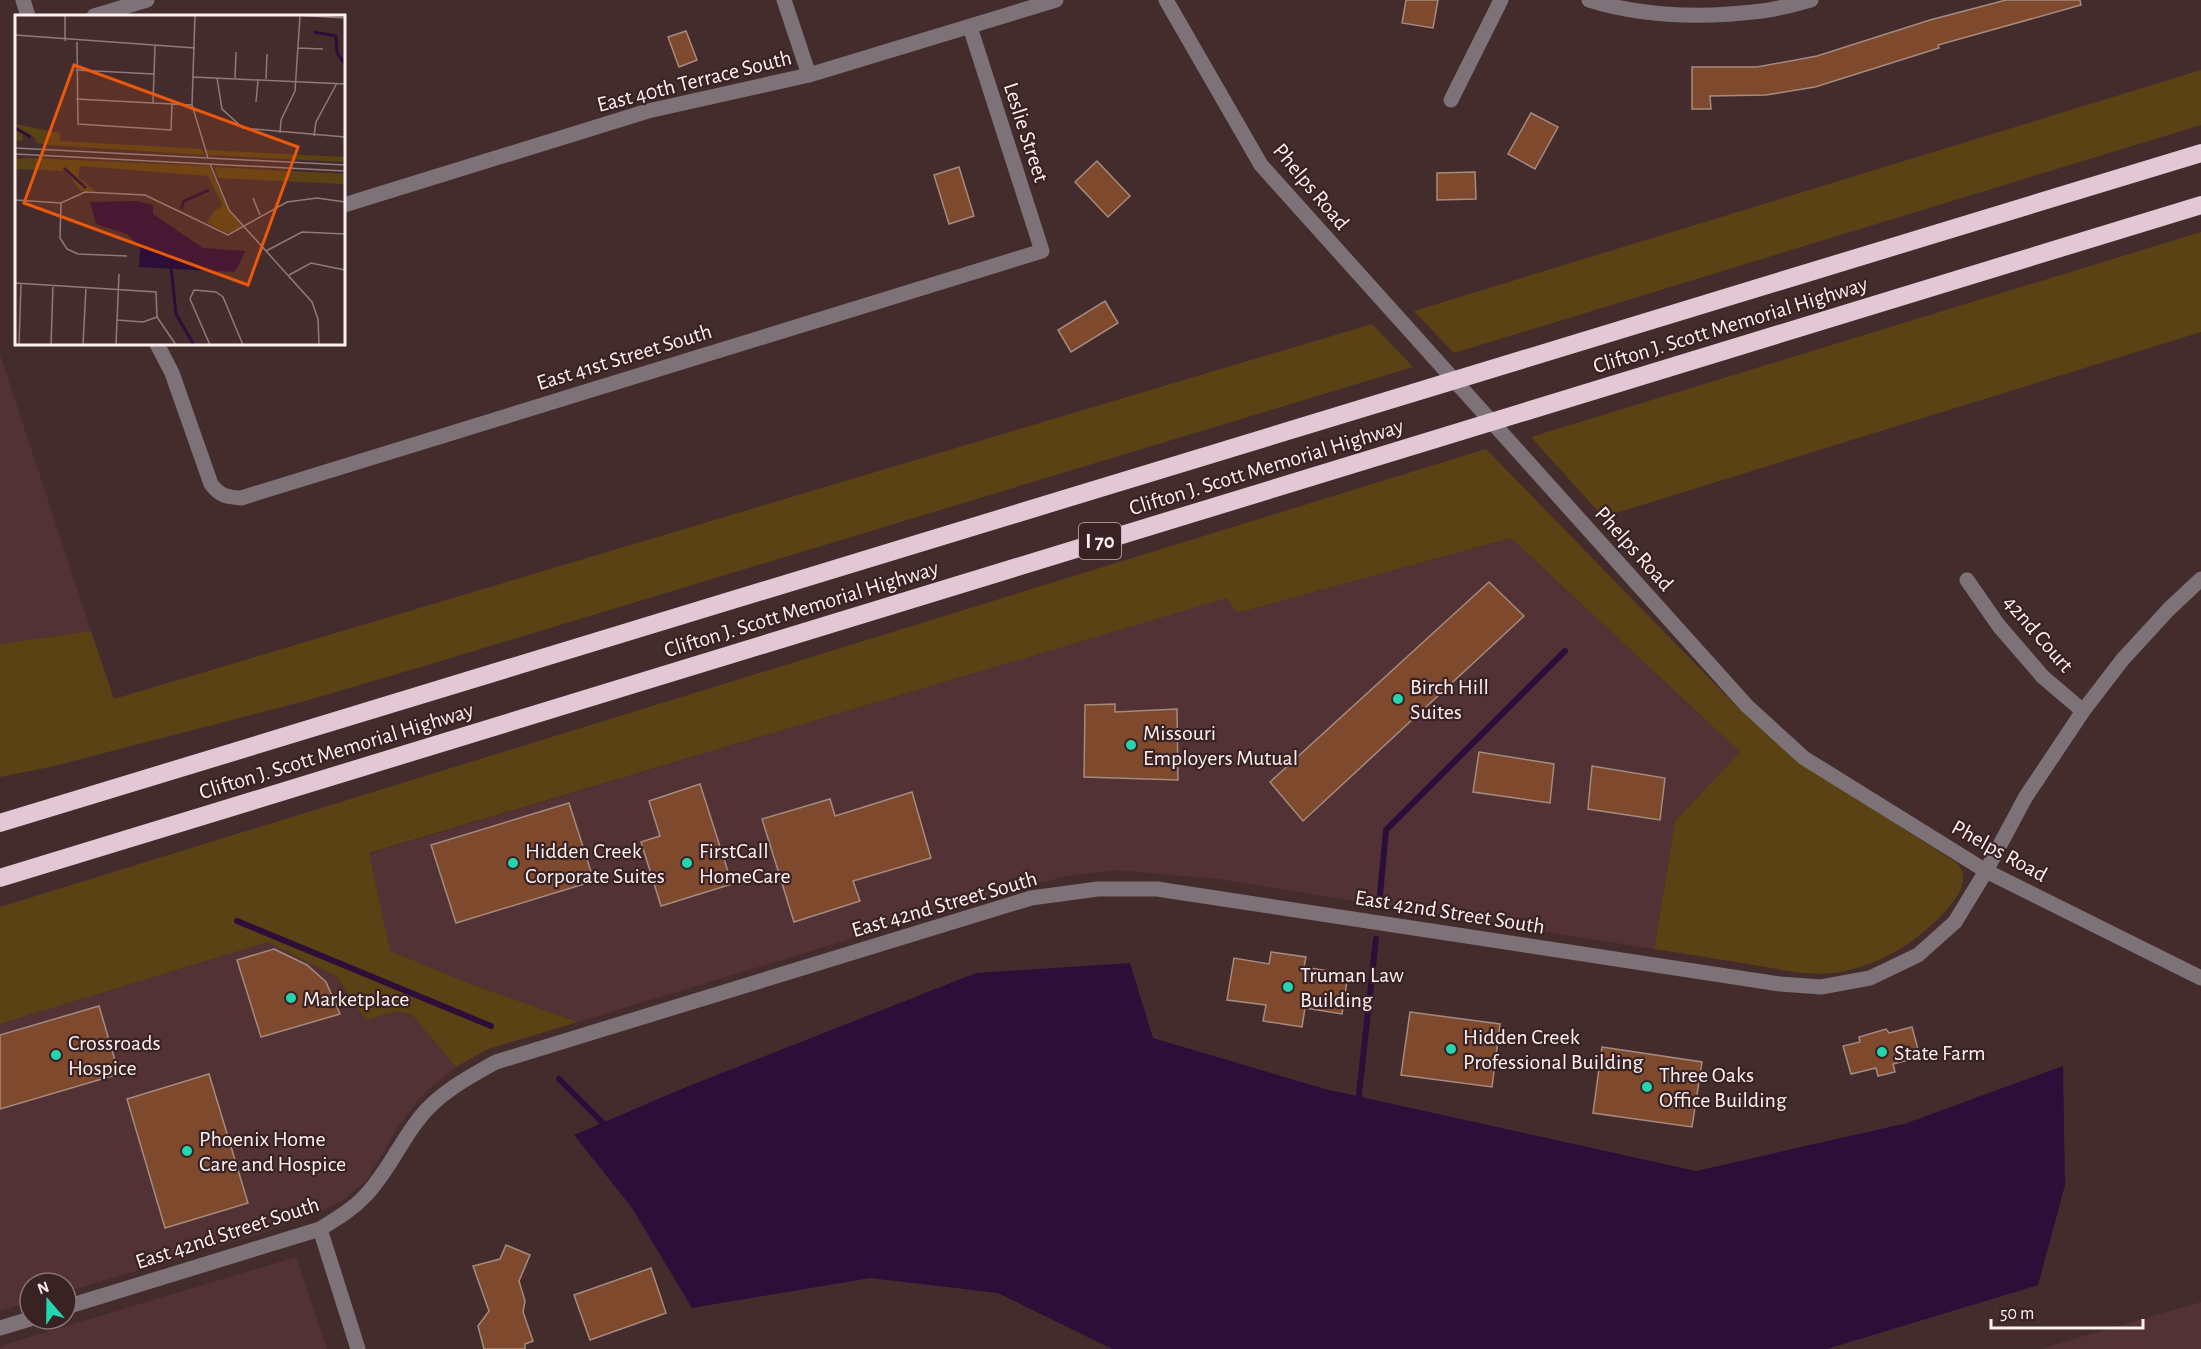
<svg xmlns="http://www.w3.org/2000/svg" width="2201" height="1349" font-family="'Alegreya Sans',sans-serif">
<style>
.built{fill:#523234}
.green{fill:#5b4214}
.water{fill:#2c0e39}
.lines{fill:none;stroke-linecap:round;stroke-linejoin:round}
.stream{stroke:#2c0e39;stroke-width:6}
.building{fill:#7e492d;stroke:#a58b7f;stroke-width:1.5}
.minor{stroke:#7d7277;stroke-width:15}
.tertiary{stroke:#7d7277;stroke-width:15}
.motorway{stroke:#e3c7d5;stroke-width:18}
.poi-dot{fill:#25d5ae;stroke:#392223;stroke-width:2}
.labels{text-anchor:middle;stroke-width:4.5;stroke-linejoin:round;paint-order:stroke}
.shield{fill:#392223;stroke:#c3b2b3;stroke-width:1.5}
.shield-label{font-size:21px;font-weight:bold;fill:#fef0f1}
.street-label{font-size:22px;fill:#fef0f1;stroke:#392223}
.poi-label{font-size:22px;fill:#fef0f1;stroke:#392223;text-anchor:start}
.inset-river{fill:none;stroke:#2c0e39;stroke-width:3}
.inset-road{fill:none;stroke:#8e7a7b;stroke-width:1.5}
.view{fill:#e8590c;fill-opacity:0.15;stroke:#e8590c;stroke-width:3}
.inset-edge{fill:none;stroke:#fef0f1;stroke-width:3}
</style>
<rect width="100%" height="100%" fill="#442c2d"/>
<g class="built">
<path d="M0,354L91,631L0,644Z"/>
<path d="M1511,538L1740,752L1675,821L1654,949L1218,879L1116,870L1072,875L1018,888L578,1022L473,985L389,951L368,854L1228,597L1237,613Z"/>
<path d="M268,942L336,976L366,1020L397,1011L412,1015L456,1067L432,1086L418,1100L398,1127L367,1180L342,1201L317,1213L253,1236L66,1292V1283H30V1302L0,1311V1024Z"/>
<path d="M296,1257L327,1349H0V1346Z"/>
<path d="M2201,1302V1349H2040Z"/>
</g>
<g class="green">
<path d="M2201,70V125L1454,353L1414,311Z"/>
<path d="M2201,232V332L1603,517L1531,437Z"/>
<path d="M1372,324L1413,367L431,664L305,701L50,767L0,777V644L91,631L114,699Z"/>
<path d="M1486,449L1746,716L1820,775L1957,863C1970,877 1960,894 1949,907C1914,948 1859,979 1804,973C1786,971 1767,967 1749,964C1717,959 1686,954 1654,949L1675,821L1740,752L1511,538L1237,613L1227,598L369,853L390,951L473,985L578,1022L488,1049L456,1067L412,1015L397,1011L366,1020L336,976L268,942L0,1024V907Z"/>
</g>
<path class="water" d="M1130,963L1153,1038L1325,1089L1696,1171L1907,1123L2063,1066L2065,1185L2038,1285L1827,1349H1112L998,1293L870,1278L692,1308L632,1208L574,1135L679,1090L976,973Z"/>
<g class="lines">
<g class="stream">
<path d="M1379,906L1386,830L1565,651"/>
<path d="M237,921L491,1026"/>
<path d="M559,1079L607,1127"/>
<path d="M1358,1103L1376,939"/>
</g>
</g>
<g class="building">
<path d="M1406,0H1438L1433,28L1402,23Z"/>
<path d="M2006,0H2080L2081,5L1938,45L1939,48L1815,87L1766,95L1710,96L1711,109H1692V67H1757L1817,56L1930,20Z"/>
<path d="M686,31L697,60L679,67L668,37Z"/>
<path d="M1531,113L1558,127L1535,169L1508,154Z"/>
<path d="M1097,161L1130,196L1108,217L1075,182Z"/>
<path d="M959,167L974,216L949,224L934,175Z"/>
<path d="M1475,172L1476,199L1437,200V173Z"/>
<path d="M1105,301L1118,323L1071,352L1058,330Z"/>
<path d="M1489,582L1524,616L1303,821L1270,782Z"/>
<path d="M1115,704V712L1177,709L1178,780L1084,777L1085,705Z"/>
<path d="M1479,752L1554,764L1550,803L1473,792Z"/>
<path d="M1592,766L1665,778L1660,820L1588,809Z"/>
<path d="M700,784L732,884L661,906L641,842L660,836L649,801Z"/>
<path d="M912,792L931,858L853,881L860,901L794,922L762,819L830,799L835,816Z"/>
<path d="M569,803L594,881L456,923L431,845Z"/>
<path d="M274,949L307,965L326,982L340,1014L261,1037L237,960Z"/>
<path d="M1271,952L1306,957L1304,967L1348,974L1342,1014L1305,1008L1302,1027L1263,1021L1266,1005L1227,1000L1234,958L1269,964Z"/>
<path d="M99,1006L119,1074L0,1109V1035Z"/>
<path d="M1410,1012L1500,1024L1492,1087L1401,1075Z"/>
<path d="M1912,1027L1920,1057L1893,1064L1895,1072L1878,1076L1876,1068L1851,1074L1843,1046L1860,1042L1859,1037L1886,1029L1889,1033Z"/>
<path d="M1602,1047L1702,1062L1692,1127L1593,1113Z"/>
<path d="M209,1074L248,1203L165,1228L127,1099Z"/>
<path d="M506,1245L530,1255L519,1281L525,1301L523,1312L533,1341L525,1344V1349H484L478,1326L489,1311L473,1266L500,1259Z"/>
<path d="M651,1268L666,1313L590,1340L574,1295Z"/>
</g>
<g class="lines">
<g class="minor">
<path d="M23,0L28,16"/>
<path d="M784,0L809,75"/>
<path d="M1589,0C1644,17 1706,18 1762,11C1779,9 1795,4 1811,0"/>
<path d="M94,16L147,0"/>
<path d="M1451,100L1501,0"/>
<path d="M344,205L648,111L809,75L1056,0"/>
<path d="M157,344L172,373L211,484C220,496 227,497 241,498L1042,251L970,27"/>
<path d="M1967,580L1999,626L2043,677L2083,711"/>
<path d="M320,1229L358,1349"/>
<path d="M66,1307L320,1229C336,1219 352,1210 365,1196C385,1176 400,1143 418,1120C437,1094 469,1077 496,1062L1031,898L1098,889H1157L1780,984L1821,987L1870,978L1918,955L1955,922L1986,871L2025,798L2083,711L2123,659L2169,609L2201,579"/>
<path d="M0,1328L30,1319"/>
</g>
<path class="tertiary" d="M1166,0L1261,165L1747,706L1804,758L1986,871L2201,978"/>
<g class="motorway">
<path d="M0,823L2201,153"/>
<path d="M0,878L2201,205"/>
</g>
</g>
<g class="poi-dot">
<circle cx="1398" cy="699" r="6"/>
<circle cx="1131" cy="745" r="6"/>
<circle cx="513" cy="863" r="6"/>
<circle cx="687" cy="863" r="6"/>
<circle cx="1288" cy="987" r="6"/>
<circle cx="291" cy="998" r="6"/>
<circle cx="1451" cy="1049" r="6"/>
<circle cx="1882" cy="1052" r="6"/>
<circle cx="56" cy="1055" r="6"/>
<circle cx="1647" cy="1087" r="6"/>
<circle cx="187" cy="1151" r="6"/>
</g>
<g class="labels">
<rect class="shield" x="1079" y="523" width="42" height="36" rx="4.5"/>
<g class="shield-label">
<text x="1100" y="548">I 70</text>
</g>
<g class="street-label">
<text transform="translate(694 80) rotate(-14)" y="8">East 40th Terrace South</text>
<text transform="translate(1027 132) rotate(72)" y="8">Leslie Street</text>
<text transform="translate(1312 186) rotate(50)" y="8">Phelps Road</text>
<text transform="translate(1730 324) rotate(-17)" y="8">Clifton J. Scott Memorial Highway</text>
<text transform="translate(624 356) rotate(-17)" y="8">East 41st Street South</text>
<text transform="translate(1266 466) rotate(-17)" y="8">Clifton J. Scott Memorial Highway</text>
<text transform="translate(1635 548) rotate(48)" y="8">Phelps Road</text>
<text transform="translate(801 608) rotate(-17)" y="8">Clifton J. Scott Memorial Highway</text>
<text transform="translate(2039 633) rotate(49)" y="8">42nd Court</text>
<text transform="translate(336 750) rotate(-17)" y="8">Clifton J. Scott Memorial Highway</text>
<text transform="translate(2000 850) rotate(29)" y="8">Phelps Road</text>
<text transform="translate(944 903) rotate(-16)" y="8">East 42nd Street South</text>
<text transform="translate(1450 911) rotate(9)" y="8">East 42nd Street South</text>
<text transform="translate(227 1232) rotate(-18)" y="8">East 42nd Street South</text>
</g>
<g class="poi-label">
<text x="1410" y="694">Birch Hill<tspan x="1410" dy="25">Suites</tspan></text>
<text x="1143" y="740">Missouri<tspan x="1143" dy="25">Employers Mutual</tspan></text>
<text x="525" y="858">Hidden Creek<tspan x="525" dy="25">Corporate Suites</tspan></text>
<text x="699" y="858">FirstCall<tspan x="699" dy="25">HomeCare</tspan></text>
<text x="1300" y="982">Truman Law<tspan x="1300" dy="25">Building</tspan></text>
<text x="303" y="1006">Marketplace</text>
<text x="1463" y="1044">Hidden Creek<tspan x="1463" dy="25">Professional Building</tspan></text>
<text x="68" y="1050">Crossroads<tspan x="68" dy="25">Hospice</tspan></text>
<text x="1894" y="1060">State Farm</text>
<text x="1659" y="1082">Three Oaks<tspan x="1659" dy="25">Office Building</tspan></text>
<text x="199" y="1146">Phoenix Home<tspan x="199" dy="25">Care and Hospice</tspan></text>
</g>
</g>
<g transform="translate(15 15)">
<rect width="330" height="330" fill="#442c2d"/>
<path d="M0,109L45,118V126L187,134L189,140L35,130L22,128L19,122L8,120L7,126L0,125ZM191,135L330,142V147L194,140ZM15,143L194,151L210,188L227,212L213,218L192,208L199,196L208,191L193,161L65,151L63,162L80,176H66L51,156L0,154V144ZM199,152L330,159V169L203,163Z" fill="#5b4214"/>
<path d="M122,186L138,190V199L188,233L230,236L225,248L219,257L124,252L125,232L112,219L81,209L75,187Z" fill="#2c0e39"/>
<path class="inset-river" d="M299,17L321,21L322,38L330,49M0,113L16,122M49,153L71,173M166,194L169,186L194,175M156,252L161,299L179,330"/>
<path class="inset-road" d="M180,0L177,90L193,143M280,0L330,3M0,20L180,33M50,26V0M62,27L63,109L156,115L157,89M283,33L308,34M61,55L139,59M178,62L330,69M202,63L207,94L228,113L330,122M220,63L221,37M251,64L252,39M61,84L177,90M241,87L243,65M138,88L140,31M265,118L266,105L280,76L285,1M299,121L301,107L322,68M0,133L330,150M0,139L330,156M195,149L214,195L297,287L303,304L304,330M238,183L245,200M0,185L46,188L70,177L130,180L213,220L272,187L302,183L330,187M46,188L45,223L52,234L63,239L112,241M251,236L287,217L330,219M274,260L296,248L330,255M0,268L141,277L142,302L161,330M102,305L128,307L142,302M4,330L6,269M36,330L38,270M68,330L71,272M101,330L104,259M195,330L175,284L179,275L201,277L208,282L228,330"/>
<path class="view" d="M59,50L283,132L233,270L9,188Z"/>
<rect width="330" height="330" class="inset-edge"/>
</g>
<g transform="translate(48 1301) rotate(340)"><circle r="28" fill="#392223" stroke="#887475" stroke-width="1.5"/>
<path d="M0-4.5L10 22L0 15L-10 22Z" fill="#25d5ae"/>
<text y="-9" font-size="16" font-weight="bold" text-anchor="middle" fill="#fef0f1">N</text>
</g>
<path d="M1991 1319v9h152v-9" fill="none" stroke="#fef0f1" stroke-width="3"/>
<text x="2000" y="1319" font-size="18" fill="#fef0f1" stroke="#392223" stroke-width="4.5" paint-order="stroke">50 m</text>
</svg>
